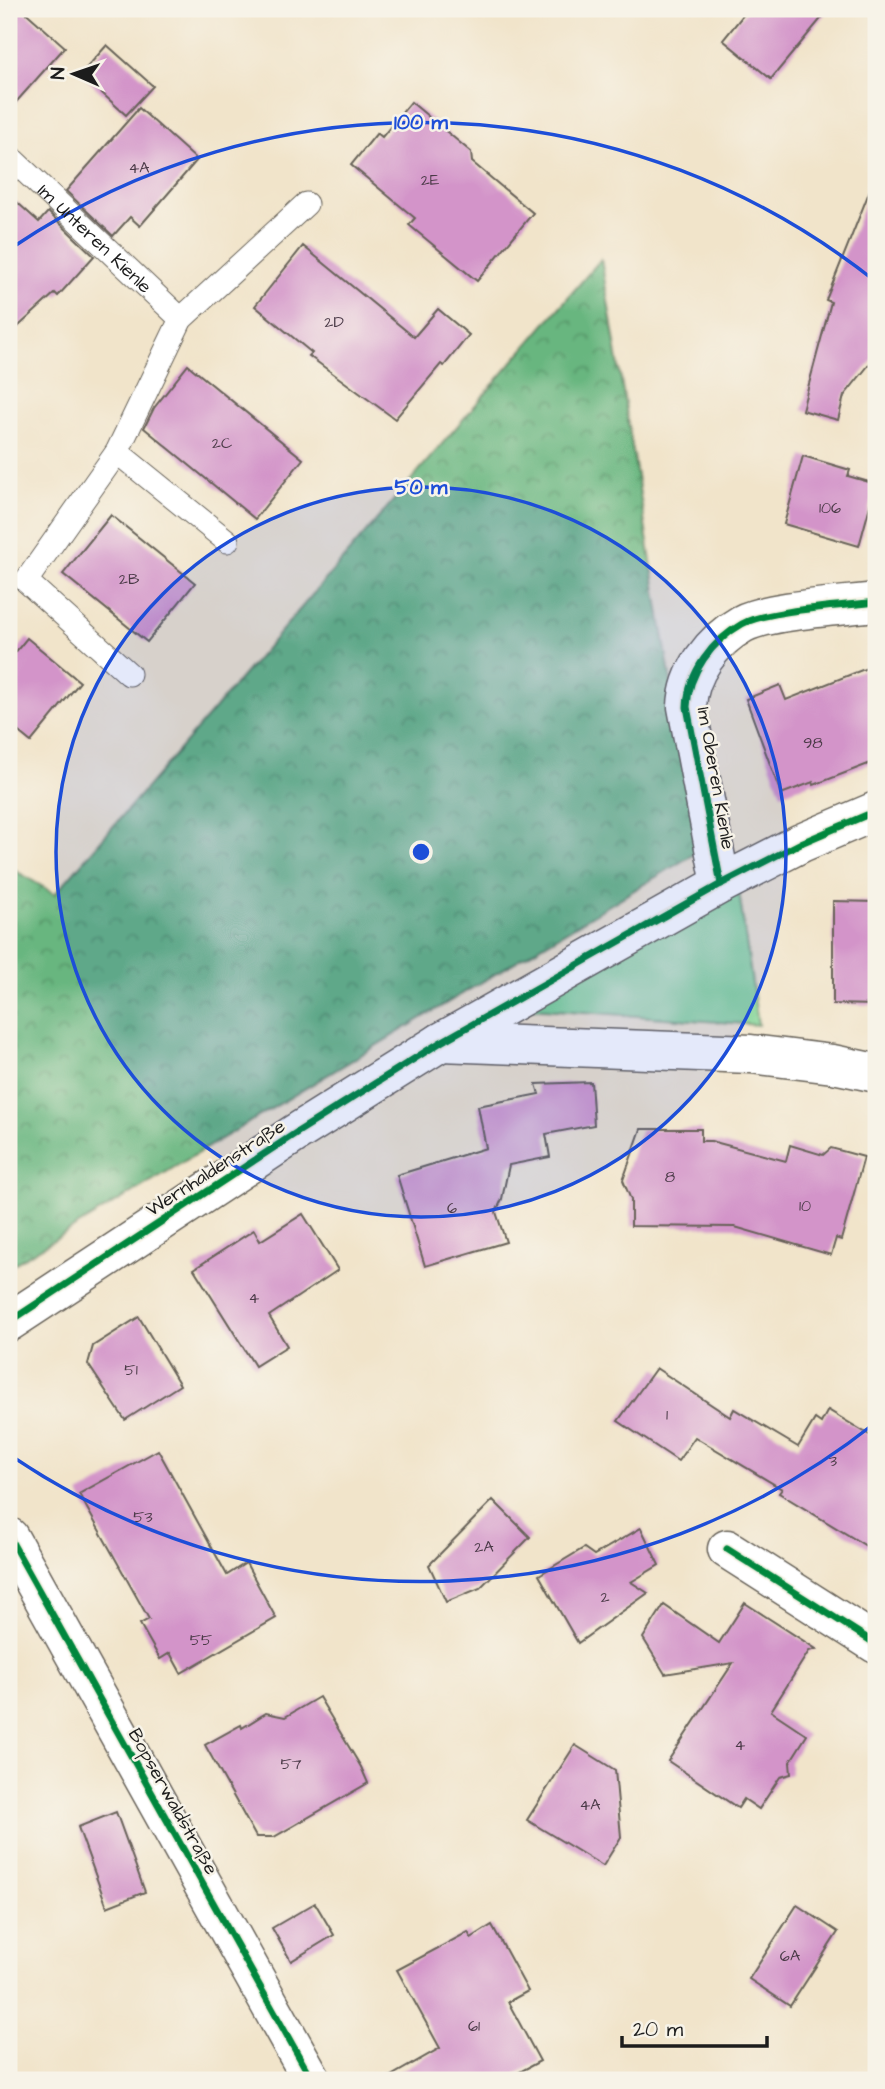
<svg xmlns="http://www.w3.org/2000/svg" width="885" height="2089" font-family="'Architects Daughter',sans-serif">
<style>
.green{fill:#81d496;stroke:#4e7859;stroke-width:2}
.forest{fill:url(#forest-crowns);stroke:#42694e;stroke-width:2}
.building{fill:#d394c9}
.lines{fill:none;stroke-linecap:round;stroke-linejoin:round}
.lane-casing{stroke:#676259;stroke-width:25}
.street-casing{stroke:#676259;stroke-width:41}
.lane{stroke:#fff;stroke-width:23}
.street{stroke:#fff;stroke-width:38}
.cycleway-casing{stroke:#f7f3e8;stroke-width:11}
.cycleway{stroke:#00873e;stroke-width:7}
.ring{fill:none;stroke:#1d4ed8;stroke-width:3.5}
.labels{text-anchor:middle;stroke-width:5;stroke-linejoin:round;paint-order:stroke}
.number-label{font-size:16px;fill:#4a3a47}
.street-label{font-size:19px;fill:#1c1c1c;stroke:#f7f3e8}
.centre{fill:#1d4ed8;stroke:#f7f3e8;stroke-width:3.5}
.ring-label{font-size:21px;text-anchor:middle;font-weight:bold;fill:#1d4ed8;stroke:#f7f3e8;stroke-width:5;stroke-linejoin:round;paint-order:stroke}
</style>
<defs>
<pattern id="forest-crowns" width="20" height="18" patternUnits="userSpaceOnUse" patternTransform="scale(1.75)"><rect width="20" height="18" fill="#68b67f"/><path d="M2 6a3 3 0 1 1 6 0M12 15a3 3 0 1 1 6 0" fill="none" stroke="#559367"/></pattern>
</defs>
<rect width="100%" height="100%" fill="#f7f3e8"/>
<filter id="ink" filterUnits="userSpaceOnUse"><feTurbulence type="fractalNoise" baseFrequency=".0143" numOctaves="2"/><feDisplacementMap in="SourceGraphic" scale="14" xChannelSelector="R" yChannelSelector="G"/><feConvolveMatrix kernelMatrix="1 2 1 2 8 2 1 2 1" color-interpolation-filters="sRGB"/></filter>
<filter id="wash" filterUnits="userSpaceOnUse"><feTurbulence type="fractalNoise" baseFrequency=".00686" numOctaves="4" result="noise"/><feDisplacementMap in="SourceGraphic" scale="28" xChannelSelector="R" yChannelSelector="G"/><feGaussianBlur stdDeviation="1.57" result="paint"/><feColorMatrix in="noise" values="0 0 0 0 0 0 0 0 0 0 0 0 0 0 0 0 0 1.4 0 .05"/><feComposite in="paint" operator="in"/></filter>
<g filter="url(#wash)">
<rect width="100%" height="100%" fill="#f1e4ca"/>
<path class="green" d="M736,871L758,1025L516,1007Z"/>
<path class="forest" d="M601,259L699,851L9,1267V867L55,894Z"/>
<g id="blocks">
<g class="building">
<path d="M9,9H22L65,47L9,110Z"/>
<path d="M748,9H829L771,79L723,40Z"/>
<path d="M107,45L153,86L126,115L81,74Z"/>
<path d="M411,102L471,152L472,162L533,213L477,281L409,225L415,218L351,165L377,133L382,137Z"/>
<path d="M139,108L197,160L140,226L130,217L113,236L66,191Z"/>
<path d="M874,180L876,181V356L844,396L838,420L802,410L831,302L826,300Z"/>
<path d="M9,195L39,222L48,212L94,256L58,296L55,293L9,335Z"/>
<path d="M303,246L414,337L438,309L469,335L444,366L441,364L395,419L309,356L312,353L255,306Z"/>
<path d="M188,365L303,459L255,519L144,428L154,408Z"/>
<path d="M803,456L850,470L848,476L876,484L859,546L784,524Z"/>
<path d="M111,515L195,583L147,642L63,574Z"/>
<path d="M27,638L80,682L31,742L9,724V660Z"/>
<path d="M876,667V761L814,785L813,782L781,794L746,699L780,685L786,700L867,668L868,670Z"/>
<path d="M833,901L876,902V1005L833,1004Z"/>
<path d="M591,1082L594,1125L546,1134L550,1157L509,1165L502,1199L496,1212L506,1242L425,1266L397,1175L486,1148L478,1106L539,1094L536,1084Z"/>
<path d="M641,1129H701V1141H711L786,1161L790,1145L823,1155L831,1148L864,1157L841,1240L836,1238L831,1255L735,1227L631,1226V1200L623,1180Z"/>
<path d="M303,1214L338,1270L269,1316L287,1346L255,1366L194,1269L254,1230L260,1241Z"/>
<path d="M139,1317L180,1385L125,1420L88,1364L93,1346Z"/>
<path d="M656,1368L730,1417L734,1409L798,1447L815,1419L821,1423L828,1410L876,1439V1552L779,1493L782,1489L695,1437L678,1461L618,1421Z"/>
<path d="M158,1450L227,1575L246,1563L276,1618L181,1673L170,1653L160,1659L140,1624L149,1619L79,1494Z"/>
<path d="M493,1500L530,1537L480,1588L446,1602L429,1565Z"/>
<path d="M641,1528L659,1565L631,1582L648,1593L578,1643L539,1575L584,1548L594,1555Z"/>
<path d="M745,1603L816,1649L809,1651L771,1711L807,1735L790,1762L791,1774L780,1777L759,1809L744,1799L738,1808L668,1761L733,1663L665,1674L643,1638L664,1605L719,1643Z"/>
<path d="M319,1697L361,1767L368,1783L274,1837H256L205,1745L241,1725L242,1728L266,1713L285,1717Z"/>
<path d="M575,1745L615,1770L621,1837L603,1866L527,1820Z"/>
<path d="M116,1812L145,1892L107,1907L78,1827Z"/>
<path d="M315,1903L334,1935L291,1961L272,1928Z"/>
<path d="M797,1905L838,1932L790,2006L749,1979Z"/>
<path d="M492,1925L528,1991L508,2002L540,2061L505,2080H384L440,2048L397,1970L468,1932L471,1938Z"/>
</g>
</g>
</g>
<g filter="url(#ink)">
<use href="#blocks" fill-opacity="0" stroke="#676259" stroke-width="2"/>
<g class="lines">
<defs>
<g id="lane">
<path id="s1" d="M9,156L181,319"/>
<path d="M117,452L227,541"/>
<path d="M129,674L26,581L117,452L181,319L306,204"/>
</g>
<g id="street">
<path d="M721,884L687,707C688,673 712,641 742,624C767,610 844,606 876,602"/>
<path d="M441,1042L751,1054L833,1064L876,1073"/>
<path d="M9,1322L296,1133L441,1042L721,884L801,843L876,811"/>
<path d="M9,1537L312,2080"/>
<path d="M727,1549L876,1644"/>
</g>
</defs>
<use href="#lane" class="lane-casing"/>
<use href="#street" class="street-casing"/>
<use href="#lane" class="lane"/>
<use href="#street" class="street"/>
<defs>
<g id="cycleway">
<path d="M721,884L687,707C688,673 712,641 742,624C767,610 844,606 876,602"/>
<path d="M9,1322L296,1133L441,1042L721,884L801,843L876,811"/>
<path d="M9,1537L312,2080"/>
<path d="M727,1549L876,1644"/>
</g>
</defs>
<use href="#cycleway" class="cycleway-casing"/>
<use href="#cycleway" class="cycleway"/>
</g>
</g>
<circle cx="421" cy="852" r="365" fill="#1d4ed8" fill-opacity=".12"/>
<g class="ring">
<circle cx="421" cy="852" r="365"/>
<path d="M875 1423A730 730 0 0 1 13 1457M13 247A730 730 0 0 1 875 281"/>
</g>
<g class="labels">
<g class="number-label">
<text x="139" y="173">4A</text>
<text x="430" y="185">2E</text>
<text x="334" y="327">2D</text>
<text x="222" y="448">2C</text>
<text x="830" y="513">106</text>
<text x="129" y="584">2B</text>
<text x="813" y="748">98</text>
<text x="670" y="1182">8</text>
<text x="805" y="1211">10</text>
<text x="452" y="1213">6</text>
<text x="254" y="1303">4</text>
<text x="131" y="1375">51</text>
<text x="667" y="1420">1</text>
<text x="833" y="1466">3</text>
<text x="143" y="1522">53</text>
<text x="484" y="1552">2A</text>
<text x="605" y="1602">2</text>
<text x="201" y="1645">55</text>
<text x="740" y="1750">4</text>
<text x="291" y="1769">57</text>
<text x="590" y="1810">4A</text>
<text x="790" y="1961">6A</text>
<text x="474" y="2031">61</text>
</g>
<g class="street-label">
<text dy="7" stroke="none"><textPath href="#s1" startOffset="119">Im Unteren Kienle</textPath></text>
<text transform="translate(717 778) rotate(80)" y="7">Im Oberen Kienle</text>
<text transform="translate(215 1167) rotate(-33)" y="7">Wernhaldenstraße</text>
<text transform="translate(174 1801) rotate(61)" y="7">Bopserwaldstraße</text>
</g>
</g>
<circle cx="421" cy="852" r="10" class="centre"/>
<g class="ring-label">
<text x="421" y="129">100 m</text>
<text x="421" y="494">50 m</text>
</g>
<rect width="885" height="2089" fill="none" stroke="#f7f3e8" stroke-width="35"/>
<g transform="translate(74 74) rotate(272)" stroke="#f7f3e8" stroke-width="5" paint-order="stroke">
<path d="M0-5L12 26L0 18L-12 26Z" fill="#1c1c1c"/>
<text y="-10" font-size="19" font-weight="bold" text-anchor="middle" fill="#1c1c1c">N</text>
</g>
<path d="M622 2036v10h145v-10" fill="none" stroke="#1c1c1c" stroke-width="3.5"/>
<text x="633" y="2036" font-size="21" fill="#1c1c1c" stroke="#f7f3e8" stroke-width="5" paint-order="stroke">20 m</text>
</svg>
